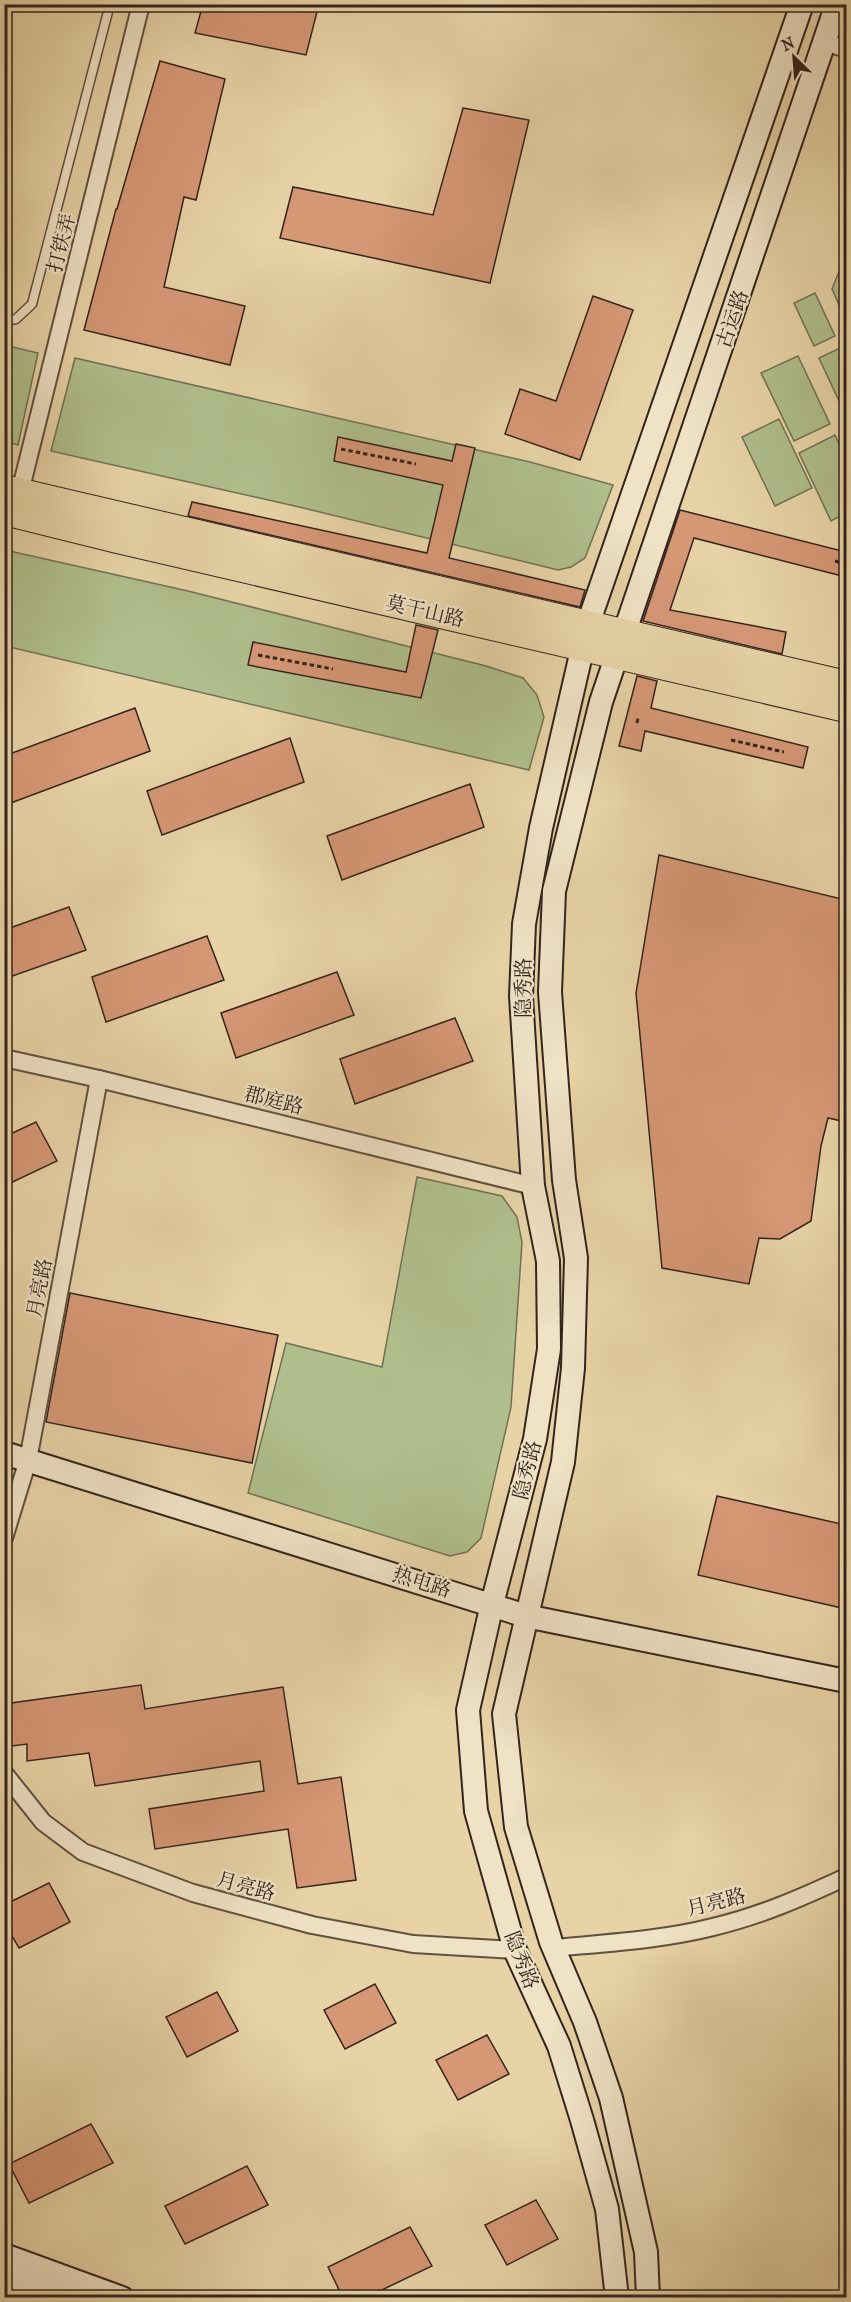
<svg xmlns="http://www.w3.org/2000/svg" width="851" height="2302" font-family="'IM FELL French Canon','Noto Serif SC',serif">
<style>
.green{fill:#afbe8c;stroke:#727155;stroke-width:1.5}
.building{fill:#d69775;stroke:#34241e;stroke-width:1.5}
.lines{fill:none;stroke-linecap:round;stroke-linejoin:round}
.lane-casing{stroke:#615040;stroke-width:11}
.street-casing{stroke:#615040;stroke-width:20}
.secondary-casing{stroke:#34241e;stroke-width:26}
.primary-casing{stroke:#34241e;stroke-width:28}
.path{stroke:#34241e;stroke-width:3;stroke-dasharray:4.5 3;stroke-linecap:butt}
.lane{stroke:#efe2c5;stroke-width:8}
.street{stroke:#efe2c5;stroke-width:16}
.secondary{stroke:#efe2c5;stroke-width:22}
.primary{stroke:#e7d3a6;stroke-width:26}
.labels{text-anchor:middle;stroke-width:4.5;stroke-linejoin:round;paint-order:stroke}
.street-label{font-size:20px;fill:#34241e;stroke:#efe2c5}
</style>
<rect width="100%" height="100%" fill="#e7d3a6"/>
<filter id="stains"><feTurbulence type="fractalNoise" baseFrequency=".00333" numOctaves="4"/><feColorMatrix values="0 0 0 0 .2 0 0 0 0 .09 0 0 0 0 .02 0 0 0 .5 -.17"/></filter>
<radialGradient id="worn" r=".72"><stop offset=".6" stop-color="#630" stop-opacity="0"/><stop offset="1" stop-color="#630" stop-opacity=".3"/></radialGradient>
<g class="green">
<path d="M846,254V321L832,289Z"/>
<path d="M815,293L835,336L814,346L794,303Z"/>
<path d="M4,345L38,353L18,445L5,441Z"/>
<path d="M840,348L846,361V397L839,401L819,358Z"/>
<path d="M798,356L830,424L794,441L761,373Z"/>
<path d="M75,358L530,462L613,485L585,558L571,567L558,570L295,506L51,451Z"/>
<path d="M779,419L812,488L775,506L742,437Z"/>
<path d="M835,435L846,459V513L831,521L799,453Z"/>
<path d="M5,550L188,591L486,666L523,678L537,695L544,717L529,770L5,646Z"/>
<path d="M417,1177L502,1196L517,1217L522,1242L511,1407L481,1538L467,1552L450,1556L248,1493L286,1343L382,1367Z"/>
</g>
<g class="building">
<path d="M203,4H319L306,55L195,33Z"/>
<path d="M160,61L225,79L196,200L184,197L164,287L245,306L230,365L84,330L116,209H117Z"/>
<path d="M463,108L529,120L490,283L280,238L293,187L433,215Z"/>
<path d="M593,296L633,310L580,460L505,434L520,389L556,401Z"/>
<path d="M338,437L452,461L456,444L475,448L449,558L585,590L580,607L188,516L192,502L427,553L443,485L334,461Z"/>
<path d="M680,510L846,552V577L694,538L670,610L786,632L782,654L643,621Z"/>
<path d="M416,625L438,630L421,698L248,665L253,642L406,672Z"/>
<path d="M637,676L657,681L651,708L808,747L803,768L645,731L641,751L619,746Z"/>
<path d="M135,708L150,751L8,804L4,795V756Z"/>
<path d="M290,738L304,782L162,835L147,791Z"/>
<path d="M470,784L484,827L342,880L327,836Z"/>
<path d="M659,855L846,900V1122L828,1118L821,1146L811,1221L780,1239L759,1238L749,1284L662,1268L636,993Z"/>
<path d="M69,907L86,950L4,979V930Z"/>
<path d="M207,936L224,980L106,1022L92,977Z"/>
<path d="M337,972L354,1015L236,1058L221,1013Z"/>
<path d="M455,1018L473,1061L355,1104L340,1059Z"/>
<path d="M36,1122L57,1161L4,1186V1137Z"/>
<path d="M70,1293L278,1335L252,1463L46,1422Z"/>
<path d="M717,1496L846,1525V1609L698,1575Z"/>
<path d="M141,1685L145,1709L283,1687L298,1784L341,1777L356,1880L297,1888L288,1829L155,1849L149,1809L264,1791L260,1761L95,1786L89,1753L27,1761V1744L4,1747V1704Z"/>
<path d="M49,1883L70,1922L19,1948L4,1922V1905Z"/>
<path d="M375,1984L396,2023L345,2049L324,2010Z"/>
<path d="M217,1992L238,2031L187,2057L166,2017Z"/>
<path d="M487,2035L509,2074L458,2100L436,2060Z"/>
<path d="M91,2124L113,2163L29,2203L9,2164Z"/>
<path d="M247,2166L268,2205L185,2244L165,2206Z"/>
<path d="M536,2200L558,2239L507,2265L485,2225Z"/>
<path d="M410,2227L432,2266L365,2298H343L328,2267Z"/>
</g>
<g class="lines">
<defs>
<path id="lane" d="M4,321L16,319L32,304L110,4"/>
<g id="street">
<path d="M825,42L846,49"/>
<path d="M20,492L141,4"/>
<path d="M4,1058L99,1079L533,1186"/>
<path d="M4,1538L28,1460L99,1079"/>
<path d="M4,1773L43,1822L83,1852L193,1893L312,1925L413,1944L515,1950"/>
<path d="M554,1948C606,1943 662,1940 713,1927C760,1916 803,1897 846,1877"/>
</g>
<g id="secondary">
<path d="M4,1453L526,1616L846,1681"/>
<path d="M4,2255L122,2298"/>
<path d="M4,2276L61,2298"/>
<path d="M617,2298L607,2209L582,2120L559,2046L515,1950L476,1811L468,1710L492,1604L535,1439L549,1349L548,1261L533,1186L521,996L524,924L541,828L588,624L802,4"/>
<path d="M648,2298L646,2252L611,2098L585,2022L551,1942L516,1827L504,1714L563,1462L573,1368L576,1258L564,1180L550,992L554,891L601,702L837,4"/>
</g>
<g id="primary">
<path d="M4,488L846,684"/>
<path d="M4,512L117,540L846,709"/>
</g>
</defs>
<use href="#lane" class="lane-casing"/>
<use href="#street" class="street-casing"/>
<use href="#secondary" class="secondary-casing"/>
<use href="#primary" class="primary-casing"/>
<g class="path">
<path d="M341,449L416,464"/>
<path d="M835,561L846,564"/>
<path d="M258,655L333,669"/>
<path d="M637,723L638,718"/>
<path d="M731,740L784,752"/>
</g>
<use href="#lane" class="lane"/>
<use href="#street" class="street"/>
<use href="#secondary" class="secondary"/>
<use href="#primary" class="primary"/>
</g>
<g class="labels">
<g class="street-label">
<text transform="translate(61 243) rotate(-76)" y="7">打铁弄</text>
<text transform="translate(732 319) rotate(-71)" y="7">古运路</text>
<text transform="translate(425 611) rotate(13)" y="7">莫干山路</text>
<text transform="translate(523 988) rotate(-90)" y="7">隐秀路</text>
<text transform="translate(274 1100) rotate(14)" y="7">郡庭路</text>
<text transform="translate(39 1288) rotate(-79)" y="7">月亮路</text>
<text transform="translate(527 1470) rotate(-76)" y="7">隐秀路</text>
<text transform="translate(422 1582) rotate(17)" y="7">热电路</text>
<text transform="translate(246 1886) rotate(15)" y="7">月亮路</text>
<text transform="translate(716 1902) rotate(-14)" y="7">月亮路</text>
<text transform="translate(522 1960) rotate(69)" y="7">隐秀路</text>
</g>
</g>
<rect width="851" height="2302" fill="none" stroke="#e7d3a6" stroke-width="24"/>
<rect x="6" y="6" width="839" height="2290" fill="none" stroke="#34241e" stroke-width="3"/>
<rect x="12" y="12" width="827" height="2278" fill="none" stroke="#34241e" stroke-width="1.5"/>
<g transform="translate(794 57) rotate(335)" stroke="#efe2c5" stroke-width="4.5" paint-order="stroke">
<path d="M0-4.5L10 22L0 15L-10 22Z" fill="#34241e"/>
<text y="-9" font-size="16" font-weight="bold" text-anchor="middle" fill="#34241e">N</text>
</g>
<rect width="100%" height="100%" filter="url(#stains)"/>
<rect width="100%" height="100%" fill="url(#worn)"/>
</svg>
